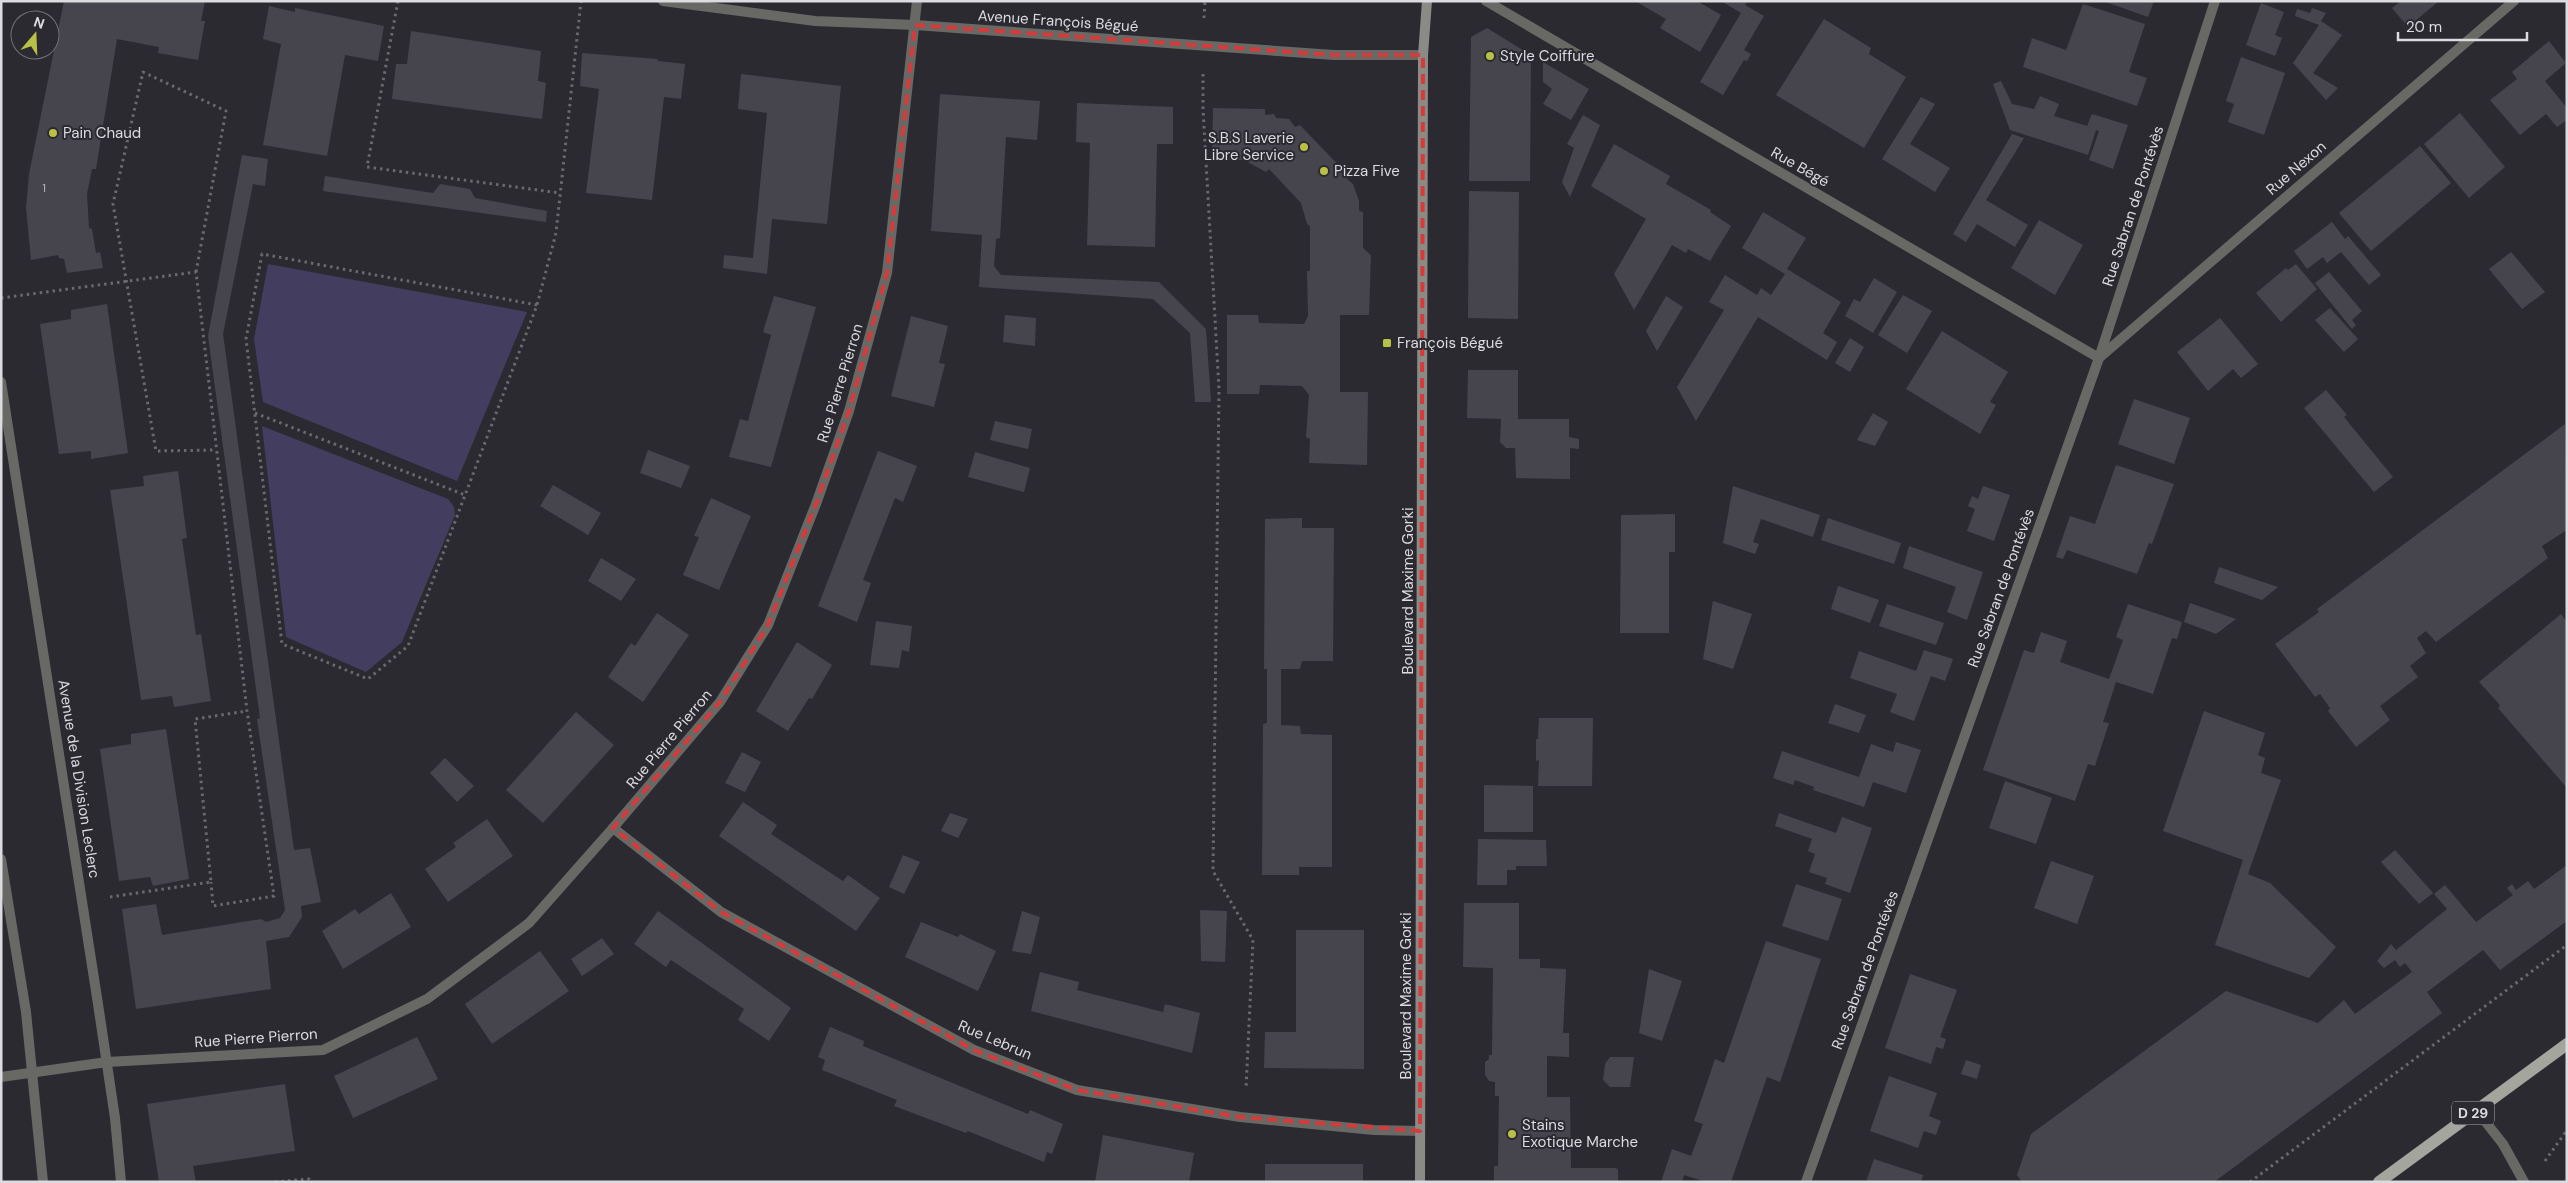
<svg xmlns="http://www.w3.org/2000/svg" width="2568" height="1183" font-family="'DM Sans',sans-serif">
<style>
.green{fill:#433d60}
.building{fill:#46454d}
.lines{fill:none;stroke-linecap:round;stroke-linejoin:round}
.path{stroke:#6a696f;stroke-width:3;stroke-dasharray:2.5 4;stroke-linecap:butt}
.minor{stroke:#686865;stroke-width:10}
.tertiary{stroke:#686865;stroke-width:10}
.secondary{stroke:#8a8b85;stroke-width:10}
.primary{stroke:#a4a59d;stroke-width:12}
.marked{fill:none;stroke:#d73a3a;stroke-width:4;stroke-dasharray:10 6;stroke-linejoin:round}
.poi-dot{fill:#b9c046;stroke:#2b2a31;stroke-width:2}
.labels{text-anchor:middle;stroke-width:4;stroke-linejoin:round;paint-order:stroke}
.number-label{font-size:12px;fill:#b6b6bb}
.shield{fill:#2b2a31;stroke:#a7a6ac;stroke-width:1}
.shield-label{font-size:14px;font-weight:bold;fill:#dcdbe0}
.street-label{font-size:15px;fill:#dcdbe0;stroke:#2b2a31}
.poi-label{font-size:15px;fill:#dcdbe0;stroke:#2b2a31;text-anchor:start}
</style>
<rect width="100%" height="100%" fill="#2b2a31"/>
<g class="green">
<path d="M268,264L527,312L457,481L263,402L254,339Z"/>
<path d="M262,426L448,499L454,507L455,515L402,642L366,672L286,637Z"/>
</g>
<g class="building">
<path d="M64,1H205L201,21H205L198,60L158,53L159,47L117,39L96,169H92L87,194L89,228L92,229L96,253L100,252L103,268L67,273L64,259L59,258L58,255L31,260L26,208L29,174Z"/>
<path d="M1635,1H1697L1721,15L1700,52L1660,28L1666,19Z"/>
<path d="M1721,1H1748L1745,5L1764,16L1744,50L1751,54L1747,61L1744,60L1723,95L1700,82L1741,13Z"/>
<path d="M2103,1H2154L2148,17Z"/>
<path d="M2401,1H2439L2408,27L2392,8Z"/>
<path d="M2261,3L2284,12L2275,35L2282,38L2275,56L2246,45Z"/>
<path d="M2083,4L2145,24L2129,72L2147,78L2137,106L2023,67L2032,38L2066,50Z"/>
<path d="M269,6L295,12V8L384,26L378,61L345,55L327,156L263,145L281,44L263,39Z"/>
<path d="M2312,8L2326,13L2321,21L2342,35L2313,73L2338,88L2326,100L2293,63L2319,25L2295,16L2297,9L2310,13Z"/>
<path d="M1824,19L1871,48L1869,54L1906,77L1864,148L1776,95Z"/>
<path d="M1487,28L1531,55L1530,181H1469L1471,37Z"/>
<path d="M411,31L541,51L538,81L546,83L542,119L392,99L396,64H407Z"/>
<path d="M2549,41L2566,63L2545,81L2567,108V120L2557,127L2546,114L2520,135L2490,100L2517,79L2512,72Z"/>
<path d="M582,53L657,59L658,61L685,64L681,99L664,97L652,200L586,193L599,89L580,86Z"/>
<path d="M2241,57L2285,73L2264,135L2228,122L2234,104L2226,101Z"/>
<path d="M1543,62L1589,89L1571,120L1543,104L1552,89L1543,82Z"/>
<path d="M741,74L841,86L827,224L772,219L767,274L723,268L724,255L753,258L767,113L738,109Z"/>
<path d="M2001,81L2012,104L2034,109L2040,96L2059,104L2054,116L2087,126L2092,114L2128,125L2113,169L2089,160L2099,131L2096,130L2088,155L2010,130L1993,84Z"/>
<path d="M940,94L1040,101L1037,140L1006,137L1000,238L996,239L994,266L1001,275L1159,282L1206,329L1211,402H1195L1190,333L1153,299L979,287L982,235L931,231Z"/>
<path d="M1921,97L1935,104L1910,144L1950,168L1935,192L1882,159Z"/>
<path d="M1077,103L1173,107V144H1157L1155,247L1087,245L1090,143L1076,142Z"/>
<path d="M1213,108L1265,109V115L1274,114L1276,118L1289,119L1295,127L1300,125L1347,174L1345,177L1353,184L1359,201V211L1363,212V248L1371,255L1369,315H1340V392H1368L1367,465L1309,463L1310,439L1306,437L1309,395L1302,386L1260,385L1259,394H1227V315H1258L1259,323L1304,324L1308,316L1307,271H1310V226L1307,224L1301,203L1269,169L1266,172L1244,160H1212Z"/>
<path d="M2460,113L2505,167L2469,198L2424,144Z"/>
<path d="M1583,115L1600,125L1570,197L1562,182L1574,148L1567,144Z"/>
<path d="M2012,134L2024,138L1986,200L2028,225L2015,247L1977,224L1966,242L1953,234Z"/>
<path d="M1614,144L1670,176L1666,184L1711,210L1710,212L1731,226L1710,261L1688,249L1686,253L1672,245L1634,310L1614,274L1646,219L1591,186Z"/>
<path d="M2420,146L2451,183L2371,251L2339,213Z"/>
<path d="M242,155L268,159L265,186L253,184L223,334L294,850L310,848L321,902L301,906L302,917L289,937L266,941L271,989L136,1009L122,909L156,904L162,935L261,919L266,922L280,918L285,910L257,719L260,718L208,336Z"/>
<path d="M325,176L433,193L440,184L470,189L475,198L547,211L546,222L323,191Z"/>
<path d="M1469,191L1519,192L1518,319L1468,318Z"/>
<path d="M1763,212L1806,238L1787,269L1841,302L1823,333L1837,342L1827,360L1758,317L1696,421L1677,387L1724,310L1709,302L1725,275L1757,295L1761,288L1771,295L1785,274L1742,248Z"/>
<path d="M2039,220L2083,245L2055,295L2011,268Z"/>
<path d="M2332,222L2345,239L2348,236L2381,275L2369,285L2341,252L2327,263L2323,257L2307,269L2294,251Z"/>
<path d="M2511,252L2545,292L2522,309L2489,269Z"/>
<path d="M2296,264L2317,289L2281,322L2256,293L2286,268L2288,270Z"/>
<path d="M2329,272L2362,311L2352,320L2356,325L2352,329L2315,283Z"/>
<path d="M1874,278L1897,292L1873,333L1845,316L1854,299L1860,302Z"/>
<path d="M1903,295L1932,311L1907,353L1878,335Z"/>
<path d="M774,296L816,307L771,467L729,457L740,419L748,421L771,335L763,332Z"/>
<path d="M1666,296L1683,307L1657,351L1646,331Z"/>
<path d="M107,304L128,453L91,459V451L59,454L40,324L71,319V310Z"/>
<path d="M2330,308L2358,339L2344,352L2315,320Z"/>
<path d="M1005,315L1036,318L1035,346L1003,342Z"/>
<path d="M911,316L948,326L939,363L945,364L934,407L891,396Z"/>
<path d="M2220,318L2258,364L2241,378L2233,369L2208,391L2177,352Z"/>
<path d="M1942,331L2008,372L1990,402L1996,405L1980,434L1906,389Z"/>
<path d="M1850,338L1864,347L1850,372L1835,363Z"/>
<path d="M1468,370H1518V419H1569V437L1579,439V449L1570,448V479L1516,478L1515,448H1506L1500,442L1501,419L1467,418Z"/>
<path d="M2326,390L2347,415L2344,417L2393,477L2374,492L2304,408Z"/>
<path d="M2134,399L2190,418L2174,464L2118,444Z"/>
<path d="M1873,413L1888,422L1875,446L1857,440Z"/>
<path d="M995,421L1032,429L1028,449L990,440Z"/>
<path d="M2565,424L2567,530L2542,546L2548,558L2436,642L2426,631L2417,638L2426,653L2410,666L2418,677L2380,706L2390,720L2356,747L2328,711L2330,708L2320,694L2315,697L2275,644L2319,612L2317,609Z"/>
<path d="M648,450L690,466L681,488L640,473Z"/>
<path d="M878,451L917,466L903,502L895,498L863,580L871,583L857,622L818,606Z"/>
<path d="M975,452L1030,468L1024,492L968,477Z"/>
<path d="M2116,465L2174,484L2152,544L2149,543L2137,574L2067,550L2063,559L2056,557L2070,516L2095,524Z"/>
<path d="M178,471L187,538L182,539L196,635L201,634L211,701L174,707L172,696L141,700L110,490L144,486L143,476Z"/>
<path d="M553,485L601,513L588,535L540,506Z"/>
<path d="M1733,486L1820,515L1813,537L1761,519L1753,542L1759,544L1755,554L1723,543Z"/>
<path d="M1983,486L2010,495L1994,541L1967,531L1975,509L1968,506L1972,496L1978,499Z"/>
<path d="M711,498L751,516L719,590L683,575L699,537L694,536Z"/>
<path d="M1675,514V552H1669V633H1620L1621,515Z"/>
<path d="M1302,518V528H1334L1333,661H1302L1300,669H1281V725L1300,726L1301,734L1332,735V867H1299V875H1262L1263,724L1267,723V669H1264L1265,519Z"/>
<path d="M1828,518L1901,543L1894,564L1821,540Z"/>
<path d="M1909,546L1983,572L1967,620L1947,612L1956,587L1903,568Z"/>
<path d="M601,558L636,579L621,601L588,581Z"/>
<path d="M2219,567L2257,580L2278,587L2262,600L2214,583Z"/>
<path d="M1838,586L1879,600L1870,623L1831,609Z"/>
<path d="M1713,601L1752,614L1733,669L1703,659Z"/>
<path d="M2190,603L2236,619L2216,634L2184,622Z"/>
<path d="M1887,604L1944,623L1936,645L1879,626Z"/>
<path d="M2128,604L2182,622L2177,639L2172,638L2153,694L2116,682L2103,722L2109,723L2095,766L2088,764L2075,801L1983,770L2024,650L2034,653L2041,632L2067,641L2060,662L2109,679L2123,640L2116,637Z"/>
<path d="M657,613L689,635L643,702L608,677L631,643L635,646Z"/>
<path d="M2561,614L2567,622V788L2498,708L2500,705L2479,682Z"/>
<path d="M876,621L912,626L909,652L902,650L899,668L870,665Z"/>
<path d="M797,642L832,665L812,699L809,698L788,731L756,711Z"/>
<path d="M1924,650L1953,659L1945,681L1931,676L1914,721L1890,712L1897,694L1850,678L1859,651L1916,671Z"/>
<path d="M1835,704L1866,715L1859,733L1828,723Z"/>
<path d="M2204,711L2265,733L2258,755L2265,758L2261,773L2281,780L2248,874L2270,883L2336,947L2309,978L2215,945L2243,860L2163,831Z"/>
<path d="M576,712L614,745L543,823L506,790Z"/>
<path d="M1539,718H1593L1592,786H1538L1539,760L1536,761V739H1538Z"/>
<path d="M166,729L189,879L153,886L150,877L119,881L100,749L131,744V734Z"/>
<path d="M1896,742L1921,750L1906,793L1873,782L1864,807L1813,790L1814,787L1795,780L1793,785L1773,778L1782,751L1859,777L1871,744L1893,752Z"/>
<path d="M742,752L761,762L745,792L725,783Z"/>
<path d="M445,758L474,786L457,802L430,773Z"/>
<path d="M2005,781L2052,798L2036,844L1989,828Z"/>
<path d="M1484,785L1533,786V832H1484Z"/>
<path d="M743,802L777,825L771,834L843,881L848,875L880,898L856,931L719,836Z"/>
<path d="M950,813L968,819L958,838L941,831Z"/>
<path d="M1779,813L1836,833L1842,817L1872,828L1850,893L1825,884L1827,878L1809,872L1815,854L1808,851L1812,839L1775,826Z"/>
<path d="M487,819L513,856L448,902L425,869L456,847L453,843Z"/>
<path d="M1478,839L1546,840L1547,866H1516V870H1507V885H1477Z"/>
<path d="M2395,850L2433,893L2419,904L2381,862Z"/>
<path d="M903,855L920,862L904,894L889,887Z"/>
<path d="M2051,861L2094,876L2077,924L2034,908Z"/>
<path d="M2567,865V921L2500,970L2483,950L2427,992L2442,1013L2214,1182H2022L2017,1175L2031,1134L2226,991L2318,1023L2344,1000L2355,1014L2412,972L2405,963L2400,967L2395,960L2384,968L2377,961L2391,944L2396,950L2447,909L2434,894L2445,885L2476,922L2513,895L2507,888L2512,884L2516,890L2528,881L2534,889Z"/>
<path d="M1796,884L1842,899L1828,941L1782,926Z"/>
<path d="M391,893L411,927L343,969L322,931L355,909L359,914Z"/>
<path d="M1464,903H1519V959H1540V968L1566,969L1563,1033H1569V1057L1547,1056V1097H1570L1571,1168H1616L1618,1170V1182H1494V1166H1498L1499,1096H1495V1082L1489,1081L1485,1075V1062L1489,1059V1055H1492L1493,968L1463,967Z"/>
<path d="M1200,910L1227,911L1225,962L1201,961Z"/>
<path d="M658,911L791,1008L769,1041L738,1020L744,1009L671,960L666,967L634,944Z"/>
<path d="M1022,911L1040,917L1031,954L1012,951Z"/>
<path d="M921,922L958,937L960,934L996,951L978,991L905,957Z"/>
<path d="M1296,930H1364V1069L1264,1068L1265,1032H1296Z"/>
<path d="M602,938L614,954L582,976L571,959Z"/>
<path d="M1766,941L1821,959L1780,1082L1767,1077L1731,1182H1706L1684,1175L1682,1182H1661L1672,1149L1691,1156L1703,1124L1694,1121L1715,1059L1724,1063Z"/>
<path d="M540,951L569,991L492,1044L465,1004Z"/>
<path d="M1649,969L1682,981L1662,1041L1639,1033Z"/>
<path d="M1040,972L1079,982L1077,990L1163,1012L1165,1004L1200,1013L1192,1053L1031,1011Z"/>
<path d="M1910,974L1957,990L1940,1037L1946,1039L1943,1049L1936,1047L1931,1064L1885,1048Z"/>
<path d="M830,1027L864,1041L863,1046L1028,1114L1030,1110L1063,1124L1052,1154L1047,1152L1044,1162L968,1131L966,1133L894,1106L897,1100L822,1070L825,1060L818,1057Z"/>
<path d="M417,1037L438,1079L353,1118L334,1076Z"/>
<path d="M1610,1057H1634L1630,1087H1610L1603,1080L1605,1064Z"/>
<path d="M1966,1060L1981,1065L1977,1079L1961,1074Z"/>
<path d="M1889,1076L1937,1093L1929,1116L1941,1121L1936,1135L1924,1131L1918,1148L1870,1131Z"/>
<path d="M285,1084L295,1151L193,1166L196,1182H159L147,1104Z"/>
<path d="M1103,1135L1194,1153L1189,1182H1095Z"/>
<path d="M1874,1159L1923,1175L1921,1182H1866Z"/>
<rect x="1265" y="1164" width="98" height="18"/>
</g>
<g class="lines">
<g class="path">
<path d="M398,1L367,167L560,193"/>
<path d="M1204,18L1205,1"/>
<path d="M1203,74V109L1219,389L1213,871L1253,940L1246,1089"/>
<path d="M196,272L226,111L143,72L113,204L156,451L216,450"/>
<path d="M1,298L196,272L247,711L274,896L213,906L211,882"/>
<path d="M537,305L262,254L246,339L282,644L368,679L408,646L537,305L556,233L581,1"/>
<path d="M255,413L465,495"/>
<path d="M110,897L211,882L195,719L247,711"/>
<path d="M2545,1161L2567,1130"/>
<path d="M275,1182L309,1179L313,1182"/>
<path d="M2250,1182L2567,945"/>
</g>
<g class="minor">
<path d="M663,1L815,21L915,25L1334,55H1423"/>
<path d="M1486,1L2099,358L2514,1"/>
<path d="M613,828L721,912L974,1050L1077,1090L1240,1117L1374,1130L1420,1131"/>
<path d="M1,1077L107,1062L323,1050L427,999L529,923L613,828L720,702L768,625L816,504L849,411L887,273L917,1"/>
<path d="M2477,1111L2503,1144L2524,1182"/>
<path d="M1806,1182L2099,358L2215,1"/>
</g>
<g class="tertiary">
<path d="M1,382L98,1004L115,1118L121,1182"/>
<path d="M1,859L26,1012L43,1182"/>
</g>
<path class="secondary" d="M1420,1182L1423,55L1427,1"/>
<path class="primary" d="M2379,1182L2567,1044"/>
</g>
<path class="marked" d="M915,25L1334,55H1423L1420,1131L1240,1117L1077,1090L974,1050L721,912L613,828L720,702L768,625L816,504L849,411L887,273Z"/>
<g class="poi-dot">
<circle cx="1490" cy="56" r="5"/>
<circle cx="53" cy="133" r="5"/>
<circle cx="1304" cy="147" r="5"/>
<circle cx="1324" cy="171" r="5"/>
<rect x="1382" y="338" width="10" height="10" rx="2.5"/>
<circle cx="1512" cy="1134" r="5"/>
</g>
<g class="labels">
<g class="number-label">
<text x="44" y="192">1</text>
</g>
<rect class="shield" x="2452" y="1101.5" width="42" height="23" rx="4"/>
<g class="shield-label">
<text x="2473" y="1118">D 29</text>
</g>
<g class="street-label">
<text transform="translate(1058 21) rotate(4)" y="5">Avenue François Bégué</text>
<text transform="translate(1800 167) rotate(30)" y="5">Rue Bégé</text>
<text transform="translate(2296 168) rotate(-41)" y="5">Rue Nexon</text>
<text transform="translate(2133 206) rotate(-72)" y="5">Rue Sabran de Pontévès</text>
<text transform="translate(840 383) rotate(-73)" y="5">Rue Pierre Pierron</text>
<text transform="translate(2001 588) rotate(-70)" y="5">Rue Sabran de Pontévès</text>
<text transform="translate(1408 591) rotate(-90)" y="5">Boulevard Maxime Gorki</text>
<text transform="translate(669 739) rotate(-50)" y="5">Rue Pierre Pierron</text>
<text transform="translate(79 779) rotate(81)" y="5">Avenue de la Division Leclerc</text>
<text transform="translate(1865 970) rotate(-70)" y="5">Rue Sabran de Pontévès</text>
<text transform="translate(1406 996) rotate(-90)" y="5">Boulevard Maxime Gorki</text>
<text transform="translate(256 1038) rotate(-4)" y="5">Rue Pierre Pierron</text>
<text transform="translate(995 1040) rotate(23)" y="5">Rue Lebrun</text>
</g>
<g class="poi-label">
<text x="1500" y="61">Style Coiffure</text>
<text x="63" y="138">Pain Chaud</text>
<text x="1294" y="143" text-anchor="end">S.B.S Laverie<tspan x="1294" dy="17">Libre Service</tspan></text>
<text x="1334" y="176">Pizza Five</text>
<text x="1397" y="348">François Bégué</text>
<text x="1522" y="1130">Stains<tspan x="1522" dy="17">Exotique Marche</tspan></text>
</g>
</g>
<rect width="2568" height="1183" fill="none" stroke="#dcdbe0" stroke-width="5"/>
<g transform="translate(35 35) rotate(19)"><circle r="24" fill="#2b2a31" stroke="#727177"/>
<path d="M0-4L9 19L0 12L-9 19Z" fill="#b9c046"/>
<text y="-8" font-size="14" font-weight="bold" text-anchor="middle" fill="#dcdbe0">N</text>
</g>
<path d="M2398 32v8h129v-8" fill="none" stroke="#dcdbe0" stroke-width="2.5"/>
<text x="2406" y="32" font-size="15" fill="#dcdbe0" stroke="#2b2a31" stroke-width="4" paint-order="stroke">20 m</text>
</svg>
